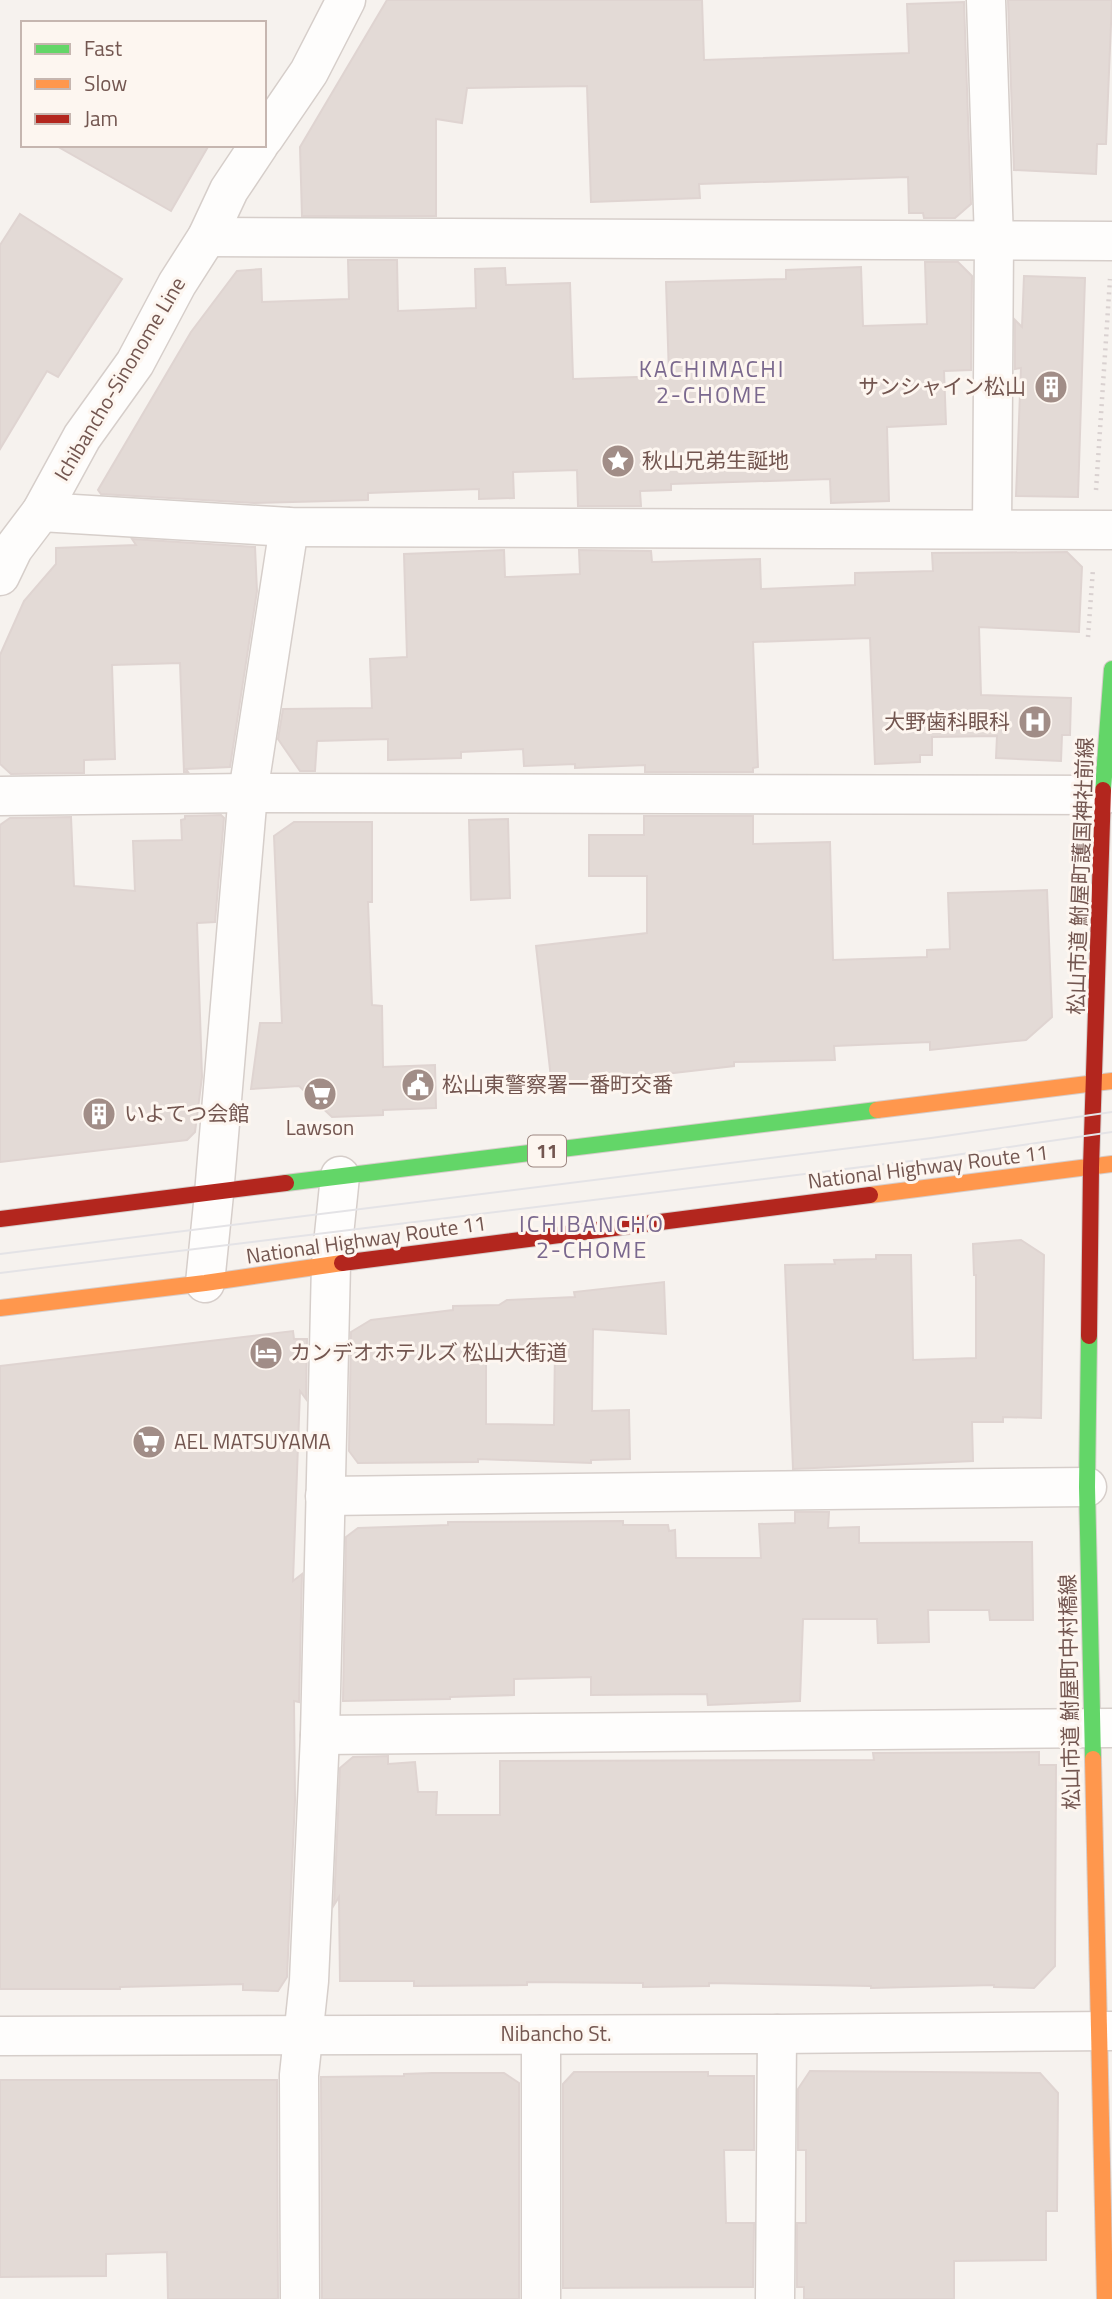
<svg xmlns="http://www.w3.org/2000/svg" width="1112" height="2299" font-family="'Titillium Web','Noto Sans JP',sans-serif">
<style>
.building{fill:#e3dad6;stroke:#dfd4d1;stroke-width:2;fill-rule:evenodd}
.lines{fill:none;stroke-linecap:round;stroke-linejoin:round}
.street-casing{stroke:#d6ceca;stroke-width:41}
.fast-casing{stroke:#d6cdca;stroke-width:18}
.slow-casing{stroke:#d6cdca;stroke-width:18}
.jam-casing{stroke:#d6cdca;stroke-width:18}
.path{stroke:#d9d1d0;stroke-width:4.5;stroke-dasharray:2 5;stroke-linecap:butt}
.street{stroke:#fefdfc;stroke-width:38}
.fast{stroke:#63d668;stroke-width:16}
.slow{stroke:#ff974d;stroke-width:16}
.jam{stroke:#b3261e;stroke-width:16}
.tram{stroke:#e4e3e6;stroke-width:2}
.labels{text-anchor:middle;stroke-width:6;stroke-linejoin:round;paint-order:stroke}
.shield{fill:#fdf6f0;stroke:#9c8680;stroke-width:2}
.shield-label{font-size:19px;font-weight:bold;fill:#735650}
.street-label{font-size:21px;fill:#735650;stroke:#fdf6f0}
.poi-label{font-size:21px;fill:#735650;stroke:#fdf6f0;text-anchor:start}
.neighbourhood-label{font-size:23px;letter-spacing:2px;fill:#7a688e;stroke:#fdf6f0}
</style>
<rect width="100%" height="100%" fill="#f6f2ee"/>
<g class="building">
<path d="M387,0H702L704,60L909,53L907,4L964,2L971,204L955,218H924L923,213H909L908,177L699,184L700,198L591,202L587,86L518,87L467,88L462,123L436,119V216H302L300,147Z"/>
<path d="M1008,0H1112L1106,144H1097L1096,174L1014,170Z"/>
<path d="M55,145H209L171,211Z"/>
<path d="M20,214L122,279L58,377L47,371L0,449V245Z"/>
<path d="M348,260H397L398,311L476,308L475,269L505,268L506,285L570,283L573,379L669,376L666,282L786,279V270L861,267L863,326L927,324L925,262H958L972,276L971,370L944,371L946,424L887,427L889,501L831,503L830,479L671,484V490L640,491L641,506H578L577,470L513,472L514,498L479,499V489L368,493V500L254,503L101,494L98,490L191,332L237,271L261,269L262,302L349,299Z"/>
<path d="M1024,276L1085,278L1078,497L1016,496L1021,368L1015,369V320L1022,327Z"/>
<path d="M132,539L255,547L257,591L230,767L186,769L188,772H184L180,663L112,665L115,759L84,760V773L11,774L0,764V655L24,601L56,564V548L136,545Z"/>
<path d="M504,550L505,577L580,574L579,550L651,551L652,562L760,559L761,589L855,585V573L933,571L932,553L1067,552L1082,567L1079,632L979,627L981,695L1071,698L1070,735H1062L1061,761L996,758L997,736L932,737V755H920V762L875,764L870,638L753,642L758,767L753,768V772H645V765L575,768V764L524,766L523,749L461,752V758L388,760V739L317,741L315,771H300L278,739L283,709L372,708L370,659L407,657L404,554Z"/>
<path d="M221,815L224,818L215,922L197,923L202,1077L195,1132L187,1140L0,1162V825L10,818L71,817L74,886L135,891L133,841L182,840L181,820L185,819V816Z"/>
<path d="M644,816H753V844L830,842L833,960L927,957V950L950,949L948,893L1047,890L1052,1017L1026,1040L930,1050V1042L834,1046L835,1060L734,1062V1066L552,1087L536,946L647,933V876H589V835H644Z"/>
<path d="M508,819L510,898L471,900L469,820Z"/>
<path d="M294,822H372V902H368L372,1005L382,1006L383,1067L435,1065L436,1108L383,1110V1115L332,1117L299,1086L251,1089L260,1023H282L274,836Z"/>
<path d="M1021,1240L1044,1255L1041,1418L1003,1417V1422H972L973,1461L793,1469L785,1265L835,1264L834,1260L876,1259V1255H911L913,1360L976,1358V1275H974L973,1244Z"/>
<path d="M664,1282L666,1334L593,1329L592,1411L629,1410L630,1459L591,1460V1463L478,1459V1462L358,1463L349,1451L351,1332L371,1320L453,1310V1306L499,1305L507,1300L575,1297L574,1292ZM555,1347L554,1425L486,1424V1348Z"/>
<path d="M293,1331L294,1339H307L306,1399L300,1391L293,1581L302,1574L299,1702L294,1701L295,1800L287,1977L278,1991L243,1990V1984L120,1987V1989H0V1366Z"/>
<path d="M795,1512H829L828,1528L859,1527V1543L1032,1542L1033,1620H990L989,1610H928L929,1642L878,1643L877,1619H803L800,1701L708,1705L707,1694L591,1695V1677L514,1679V1695L450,1697V1699L343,1701L346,1537L358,1528L448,1525V1522L623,1521V1525H668L669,1531L675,1530L676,1558H761L759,1524L795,1523Z"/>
<path d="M1039,1752V1765H1056L1055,1966L1034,1988L994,1987V1985L871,1988V1986L709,1983V1986L643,1987V1983L527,1982V1985L414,1986V1981H340L339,1897L334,1905L340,1768L353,1757L388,1756V1764L415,1762L418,1792H437L436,1815H500V1761L874,1760L873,1753Z"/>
<path d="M810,2071L1040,2073L1058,2093L1057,2211H1046V2260L954,2261V2299H804V2287H797V2223H806V2150H798V2089Z"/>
<path d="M574,2072H708V2076H754V2150H724L726,2223H754L753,2287L563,2288V2084Z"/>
<path d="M432,2073H504L519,2083V2299H322L321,2077L404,2076V2074Z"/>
<path d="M0,2080H277L278,2299H168L167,2252L106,2254V2276L0,2277Z"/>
</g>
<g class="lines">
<defs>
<g id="street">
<path d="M986,0L994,240L992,529"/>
<path d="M264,138L309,72L346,0"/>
<path d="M207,237L1112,241"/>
<path d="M41,512L289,527L1112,530"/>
<path d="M0,576L13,549L41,512L82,437L135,363L177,284L207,237L229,190L259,145"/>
<path d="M0,796L248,793L1103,795"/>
<path d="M205,1283L214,1194L248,793L289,527"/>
<path d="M325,1496L1087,1487"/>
<path d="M320,1735L1112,1728"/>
<path d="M0,2036L777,2034L1112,2031"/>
<path d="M300,2299L299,2075L309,1981L320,1735L331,1264L340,1176"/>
<path d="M541,2299V2035"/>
<path d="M775,2299L777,2034"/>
</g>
<g id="fast">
<path d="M1103,790L1112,669"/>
<path d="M286,1183L877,1110"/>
<path d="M1089,1336L1087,1487L1093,1759"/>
</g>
<g id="slow">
<path d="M877,1110L1112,1081"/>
<path d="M870,1195L1112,1164"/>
<path d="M0,1308L205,1283L342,1263"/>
<path d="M1093,1759L1105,2299"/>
</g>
<g id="jam">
<path d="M0,1219L286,1183"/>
<path d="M342,1263L870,1195"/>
<path d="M1089,1336L1091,1168L1103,790"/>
</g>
</defs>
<use href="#street" class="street-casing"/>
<use href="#fast" class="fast-casing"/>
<use href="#slow" class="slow-casing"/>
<use href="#jam" class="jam-casing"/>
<g class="path">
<path d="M1096,490L1110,279"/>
<path d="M1088,637L1093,569"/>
</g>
<use href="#street" class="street"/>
<use href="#fast" class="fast"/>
<use href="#slow" class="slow"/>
<use href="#jam" class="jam"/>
<g class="tram">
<path d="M0,1254L931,1138L1112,1112"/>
<path d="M0,1273L935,1158L1112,1132"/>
</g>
</g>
<defs>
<symbol id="building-disc" viewBox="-11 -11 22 22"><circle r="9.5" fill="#a18d87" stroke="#fdf6f0"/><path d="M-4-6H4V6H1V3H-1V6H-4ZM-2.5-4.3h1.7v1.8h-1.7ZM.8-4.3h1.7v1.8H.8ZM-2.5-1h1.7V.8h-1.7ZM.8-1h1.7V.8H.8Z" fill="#fff"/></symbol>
<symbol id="sight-disc" viewBox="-11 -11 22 22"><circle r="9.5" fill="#a18d87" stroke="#fdf6f0"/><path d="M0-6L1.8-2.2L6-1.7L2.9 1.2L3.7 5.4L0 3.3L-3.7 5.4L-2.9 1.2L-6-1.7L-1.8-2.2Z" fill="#fff"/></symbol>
<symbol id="hospital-disc" viewBox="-11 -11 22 22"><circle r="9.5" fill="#a18d87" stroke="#fdf6f0"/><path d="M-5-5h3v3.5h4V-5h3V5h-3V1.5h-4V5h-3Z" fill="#fff"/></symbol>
<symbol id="civic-disc" viewBox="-11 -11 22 22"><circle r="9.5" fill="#a18d87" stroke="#fdf6f0"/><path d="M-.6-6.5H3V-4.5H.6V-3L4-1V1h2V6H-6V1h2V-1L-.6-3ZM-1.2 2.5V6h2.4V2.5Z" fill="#fff"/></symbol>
<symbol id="supermarket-disc" viewBox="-11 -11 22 22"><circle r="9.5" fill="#a18d87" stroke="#fdf6f0"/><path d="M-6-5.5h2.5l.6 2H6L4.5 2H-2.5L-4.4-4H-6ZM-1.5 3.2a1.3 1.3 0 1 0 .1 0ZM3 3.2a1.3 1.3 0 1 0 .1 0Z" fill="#fff"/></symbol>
<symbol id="hotel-disc" viewBox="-11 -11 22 22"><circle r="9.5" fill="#a18d87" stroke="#fdf6f0"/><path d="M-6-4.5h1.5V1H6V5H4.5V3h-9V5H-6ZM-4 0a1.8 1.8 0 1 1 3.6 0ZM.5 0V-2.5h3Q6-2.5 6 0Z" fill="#fff"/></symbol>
</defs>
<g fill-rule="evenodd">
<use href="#building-disc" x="1032" y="368" width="38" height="38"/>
<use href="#sight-disc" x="599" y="442" width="38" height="38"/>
<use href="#hospital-disc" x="1016" y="703" width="38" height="38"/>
<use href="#civic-disc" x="399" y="1066" width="38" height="38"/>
<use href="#supermarket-disc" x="301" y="1075" width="38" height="38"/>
<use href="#building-disc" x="80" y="1095" width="38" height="38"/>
<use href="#hotel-disc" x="247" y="1334" width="38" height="38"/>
<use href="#supermarket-disc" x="130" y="1423" width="38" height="38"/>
</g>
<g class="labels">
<rect class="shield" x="528" y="1135.5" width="38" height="31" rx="5"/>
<g class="shield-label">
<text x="547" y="1158">11</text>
</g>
<g class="street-label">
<text transform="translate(120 379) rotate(-59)" y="7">Ichibancho-Sinonome Line</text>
<text transform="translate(1081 876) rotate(-88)" y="7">松山市道 鮒屋町護国神社前線</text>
<text transform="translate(928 1167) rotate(-7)" y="7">National Highway Route 11</text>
<text transform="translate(366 1240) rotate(-8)" y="7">National Highway Route 11</text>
<text transform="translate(1070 1692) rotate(-91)" y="7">松山市道 鮒屋町中村橋線</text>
<text x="556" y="2041">Nibancho St.</text>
</g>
<g class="poi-label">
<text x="1026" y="394" text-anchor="end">サンシャイン松山</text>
<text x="642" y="468">秋山兄弟生誕地</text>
<text x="1010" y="729" text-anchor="end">大野歯科眼科</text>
<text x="442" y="1092">松山東警察署一番町交番</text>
<text x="124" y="1121">いよてつ会館</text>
<text x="320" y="1135" text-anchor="middle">Lawson</text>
<text x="290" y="1360">カンデオホテルズ 松山大街道</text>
<text x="174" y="1449">AEL MATSUYAMA</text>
</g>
<g class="neighbourhood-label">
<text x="712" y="377">KACHIMACHI<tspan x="712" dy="26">2-CHOME</tspan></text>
<text x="592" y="1232">ICHIBANCHO<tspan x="592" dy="26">2-CHOME</tspan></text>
</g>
</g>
<rect x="21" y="21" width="245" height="126" fill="#fdf6f0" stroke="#c6b6b0" stroke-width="2"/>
<rect x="35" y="44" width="35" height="10" fill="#63d668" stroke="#c6b6b0" stroke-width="2"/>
<text x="84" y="56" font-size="21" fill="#735650">Fast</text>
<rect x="35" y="79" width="35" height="10" fill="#ff974d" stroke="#c6b6b0" stroke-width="2"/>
<text x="84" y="91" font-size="21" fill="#735650">Slow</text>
<rect x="35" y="114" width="35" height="10" fill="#b3261e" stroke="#c6b6b0" stroke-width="2"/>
<text x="84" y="126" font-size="21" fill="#735650">Jam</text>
</svg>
